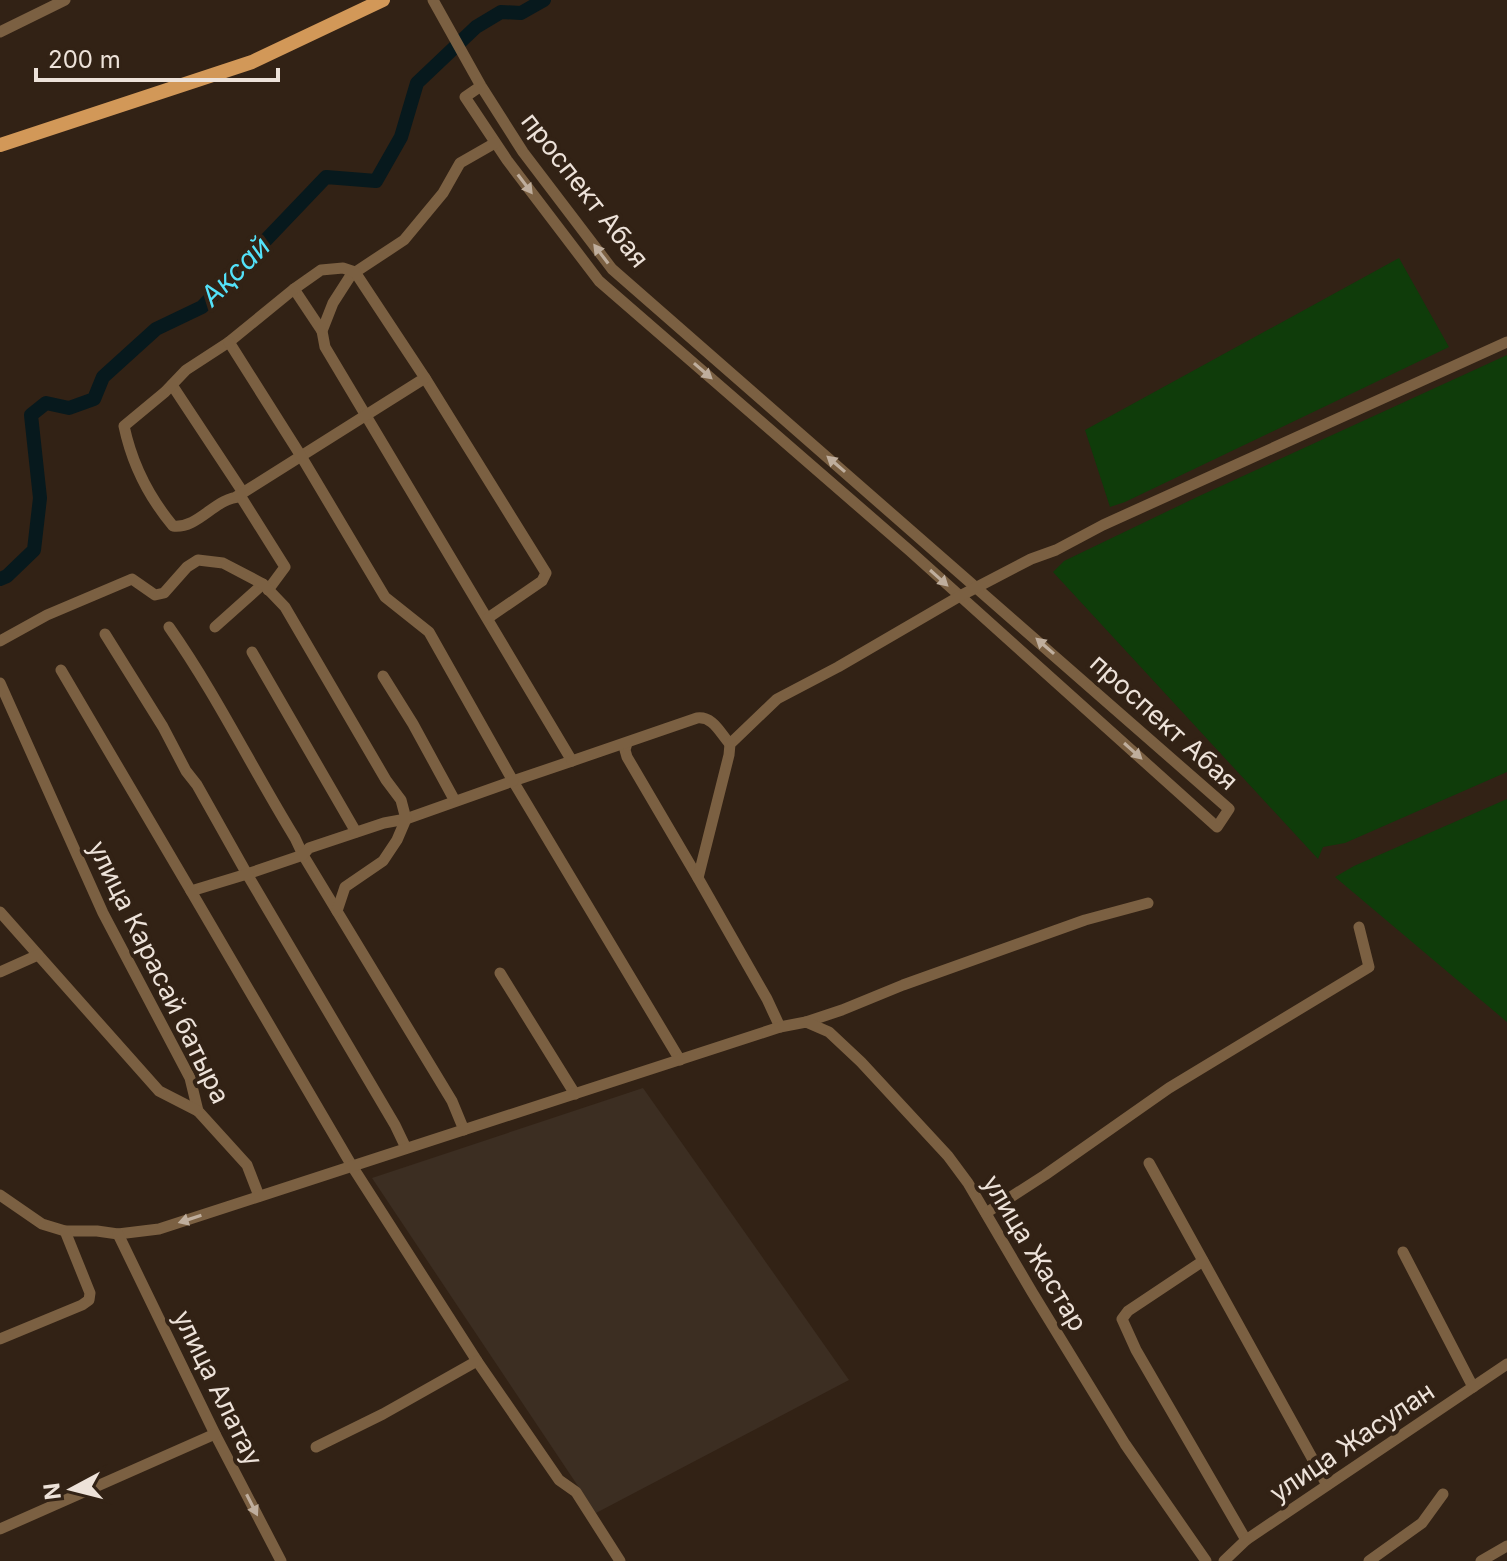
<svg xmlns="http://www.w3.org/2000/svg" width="1507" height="1561" font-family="Inter,sans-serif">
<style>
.education{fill:#3c2e22}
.green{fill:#0f3c0a}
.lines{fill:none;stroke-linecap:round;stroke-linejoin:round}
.river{stroke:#07191d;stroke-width:14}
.minor{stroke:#7b6042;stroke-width:11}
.major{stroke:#d29858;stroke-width:14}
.oneway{fill:#bfae9d}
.labels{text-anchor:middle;stroke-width:8;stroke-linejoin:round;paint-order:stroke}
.street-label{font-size:26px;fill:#ede2d9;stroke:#322215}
.water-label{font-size:28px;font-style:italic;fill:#53e2fa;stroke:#322215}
</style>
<rect width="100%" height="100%" fill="#322215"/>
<path class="education" d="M643,1088L849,1380L596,1513L372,1178Z"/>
<g class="green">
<path d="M1399,258L1449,347L1125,502L1110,507L1085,430Z"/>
<path d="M1507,355V772L1345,843L1323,847L1318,859L1053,572L1064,561L1197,497Z"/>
<path d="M1507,799V1022L1335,877L1354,866Z"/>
</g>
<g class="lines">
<path class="river" d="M0,579L7,576L34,550L40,498L31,415L46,403L69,408L94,399L103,377L156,329L202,307L326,177L376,181L401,137L417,83L476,27L501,12L521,13L544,0"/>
<g class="minor">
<path d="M433,0L481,86L523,152L612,269L1229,809L1217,827L910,551L599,281L507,160L465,97L481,86"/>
<path d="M0,32L65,0"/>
<path d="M495,143L460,163L443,193L404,240L351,275L333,303L322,331L325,347L572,761L513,781L680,1060"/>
<path d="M294,289L322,331"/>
<path d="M425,378L546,573L542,581L488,618"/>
<path d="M172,385L242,491"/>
<path d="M236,497L425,378L355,272L343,268L321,270L294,289L229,342L186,370L165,392L124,426C132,464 148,496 173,526C199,529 215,497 241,497L285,567L268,590"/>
<path d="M169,627C216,694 252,768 295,838L303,855L452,1101L464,1130"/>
<path d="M215,627L263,584"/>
<path d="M105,634L163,727L186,771L197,785L247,874L303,855L309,848L384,823L406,819L513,781L429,632L385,597L301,456L229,342"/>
<path d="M0,641L47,615L132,579L155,595L164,593L187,567L198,560L223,563L263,584L285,607L386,780L401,800L406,819L397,840L383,861L345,887L337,911"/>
<path d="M252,652L356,832"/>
<path d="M61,670L191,891L247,874L395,1125L406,1148"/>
<path d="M383,676L413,724L455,801"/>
<path d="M0,683L103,913L190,1078L198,1111L247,1165L259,1196"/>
<path d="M627,743L625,750L627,757L698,878"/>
<path d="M572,761L697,718C713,716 720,733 730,744"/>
<path d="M191,891L352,1166L477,1361L559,1480L576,1492L620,1561"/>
<path d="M0,912L159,1091L198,1111"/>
<path d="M0,972L38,955"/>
<path d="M500,973L575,1094"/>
<path d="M806,1022L842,1010L903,985L1085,920L1148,903"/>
<path d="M780,1027L767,999L698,878L729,755L730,744L777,699L838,667L960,596L1031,559L1056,550L1103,525L1507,342"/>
<path d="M1149,1163L1327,1485"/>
<path d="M0,1195L42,1224L65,1231H97L118,1234L159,1229L780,1027L806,1022L829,1032L861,1062L948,1156L968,1183L1032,1292L1125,1444L1206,1561"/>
<path d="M986,1213L1045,1175L1169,1088L1369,967L1359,927"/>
<path d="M118,1234L215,1434L281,1561"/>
<path d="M1403,1252L1473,1387"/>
<path d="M1203,1261L1128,1311L1122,1319L1136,1350L1246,1540"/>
<path d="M0,1339L82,1305L89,1300L90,1293L65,1231"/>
<path d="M316,1447L383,1414L477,1361"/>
<path d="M0,1529L215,1434"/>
<path d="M1224,1561L1246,1540L1507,1364"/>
<path d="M1369,1561L1422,1523L1443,1494"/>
<path d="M1481,1561L1507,1546"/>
</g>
<path class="major" d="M0,145L252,62L383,0"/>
</g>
<defs><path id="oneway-solid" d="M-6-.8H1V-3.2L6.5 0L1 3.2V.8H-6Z" transform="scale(2)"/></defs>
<g class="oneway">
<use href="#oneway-solid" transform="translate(525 184) rotate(53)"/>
<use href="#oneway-solid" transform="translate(601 254) rotate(-127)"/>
<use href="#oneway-solid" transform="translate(703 371) rotate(41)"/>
<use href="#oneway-solid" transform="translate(836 464) rotate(-139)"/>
<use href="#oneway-solid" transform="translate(939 578) rotate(42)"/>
<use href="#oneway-solid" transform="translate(1045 646) rotate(-139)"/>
<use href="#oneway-solid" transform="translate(1133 751) rotate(42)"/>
<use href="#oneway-solid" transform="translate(190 1219) rotate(162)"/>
<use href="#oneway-solid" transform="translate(252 1505) rotate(63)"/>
</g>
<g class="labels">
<g class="street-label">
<text transform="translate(585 190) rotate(52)" y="9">проспект Абая</text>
<text transform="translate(1164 722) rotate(42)" y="9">проспект Абая</text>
<text transform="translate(159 972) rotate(64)" y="9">улица Карасай батыра</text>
<text transform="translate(1035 1253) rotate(59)" y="9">улица Жастар</text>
<text transform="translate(218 1388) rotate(64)" y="9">улица Алатау</text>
<text transform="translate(1352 1442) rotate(-34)" y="9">улица Жасулан</text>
</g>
<g class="water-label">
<text transform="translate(235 271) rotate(-45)" y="10">Ақсай</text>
</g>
</g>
<g transform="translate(72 1489) rotate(263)" stroke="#322215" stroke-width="6" paint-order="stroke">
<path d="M0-6L14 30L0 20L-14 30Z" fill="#ede2d9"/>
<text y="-12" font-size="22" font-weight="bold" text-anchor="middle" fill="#ede2d9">N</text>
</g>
<path d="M36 68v12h242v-12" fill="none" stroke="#ede2d9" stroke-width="4"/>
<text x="48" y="68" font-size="24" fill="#ede2d9" stroke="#322215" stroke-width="6" paint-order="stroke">200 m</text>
</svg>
